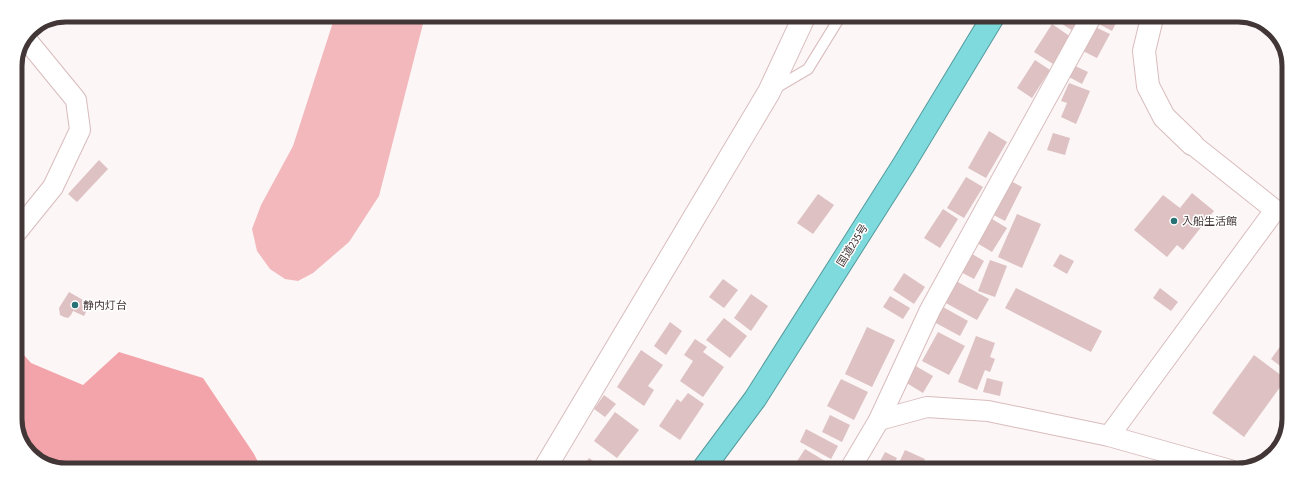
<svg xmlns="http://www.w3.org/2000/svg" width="1304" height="485" font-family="'Fira Sans Condensed','Noto Sans JP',sans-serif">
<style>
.green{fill:#f2b8bc}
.forest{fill:#f3a4aa}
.building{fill:#dec1c2}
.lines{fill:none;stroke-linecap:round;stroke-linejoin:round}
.service-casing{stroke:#d9bcbd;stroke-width:12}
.minor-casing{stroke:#d9bcbd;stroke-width:22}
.tertiary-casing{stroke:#d9bcbd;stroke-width:24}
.trunk-casing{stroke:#549a9d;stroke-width:24}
.service{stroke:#fff;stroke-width:10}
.minor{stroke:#fff;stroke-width:20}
.tertiary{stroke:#fff;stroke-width:22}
.trunk{stroke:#7edadc;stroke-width:22}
.poi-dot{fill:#277275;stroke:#fff;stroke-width:1.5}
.labels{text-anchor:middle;stroke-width:3;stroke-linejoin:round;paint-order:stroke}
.poi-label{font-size:11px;fill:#423637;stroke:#fff;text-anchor:start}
.street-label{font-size:11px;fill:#423637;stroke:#fff}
.rim{fill:none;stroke:#423637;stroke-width:5}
</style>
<rect width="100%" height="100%" fill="#fcf6f6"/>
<path class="green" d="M335,16H425L379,196L349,242L313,273L298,281L285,279L270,269L257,251L252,229L261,205L293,146Z"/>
<path class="forest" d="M15,345L31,363L83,385L119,352L203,378L254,454L261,468L49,467L26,450L15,422Z"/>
<g class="building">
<path d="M1059,17H1083L1075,32L1057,21Z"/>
<path d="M1102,17H1119L1112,31L1099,24Z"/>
<path d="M1052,24L1071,37L1053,64L1034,52Z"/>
<path d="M1095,27L1110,34L1097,58L1083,51Z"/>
<path d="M1035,60L1050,70L1032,98L1017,88Z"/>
<path d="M1073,65L1088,72L1082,84L1067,76Z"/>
<path d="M1069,83L1090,91L1076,124L1061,117L1067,103L1061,101Z"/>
<path d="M989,131L1007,142L986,178L968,168Z"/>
<path d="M1053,133L1070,138L1065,155L1047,150Z"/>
<path d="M99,160L108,169L77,202L68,194Z"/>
<path d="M966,177L983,187L964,218L947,208Z"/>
<path d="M1007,179L1022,187L1005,221L990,213Z"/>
<path d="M1192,193L1214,211L1183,250L1177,245L1167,257L1134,230L1163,195L1180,208Z"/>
<path d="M818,194L834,205L813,234L797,223Z"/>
<path d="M943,209L958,219L940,248L924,238Z"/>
<path d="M1017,214L1041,224L1022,268L998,257Z"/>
<path d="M992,219L1007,228L992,252L977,243Z"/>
<path d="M967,251L984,261L974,279L957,270Z"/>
<path d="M1060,254L1074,261L1067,274L1053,266Z"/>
<path d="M990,260L1007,266L995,297L978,291Z"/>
<path d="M904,273L925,287L914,304L893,290Z"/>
<path d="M723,279L738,290L724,308L709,297Z"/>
<path d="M956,281L989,299L977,320L944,302Z"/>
<path d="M1016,288L1102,331L1091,352L1005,308Z"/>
<path d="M1160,288L1178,302L1171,311L1153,298Z"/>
<path d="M69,292L90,304L84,316L73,311L71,315L68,318L64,317L60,315L59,308Z"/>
<path d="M751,294L768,306L751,331L734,318Z"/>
<path d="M890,296L910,308L903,319L883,307Z"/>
<path d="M943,307L968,321L960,336L934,322Z"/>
<path d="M724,318L747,336L730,358L706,340Z"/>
<path d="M670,322L682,331L666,355L654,346Z"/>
<path d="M867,327L895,340L872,387L845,374Z"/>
<path d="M938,332L965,346L949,375L922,361Z"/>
<path d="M976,336L995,343L990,357L995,359L990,372L985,370L977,390L958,382Z"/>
<path d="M1287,337V371L1271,359Z"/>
<path d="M695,339L707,347L703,352L724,367L703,397L680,381L693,361L684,355Z"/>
<path d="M641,350L663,365L648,386L654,390L644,406L617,387Z"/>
<path d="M1254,355L1286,379L1244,437L1212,413Z"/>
<path d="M914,365L933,376L923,393L905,382Z"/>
<path d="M987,378L1003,382L1000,396L983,392Z"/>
<path d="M841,379L868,392L854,420L827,406Z"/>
<path d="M688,393L704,404L680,440L659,426L677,399L681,402Z"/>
<path d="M604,395L616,404L605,417L594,409Z"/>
<path d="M615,412L639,430L617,458L594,441Z"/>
<path d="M830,415L850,425L842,442L822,432Z"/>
<path d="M806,429L838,446L831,459L800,442Z"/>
<path d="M805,449L825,461L820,469H799L794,466Z"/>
<path d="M905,450L925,459L920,469H896Z"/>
<path d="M885,452L897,458L891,469H876Z"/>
<path d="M589,458L604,469L582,468Z"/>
</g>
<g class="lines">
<defs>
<g id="service">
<path d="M774,89L808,69L840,17"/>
<path d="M1275,210L1288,219"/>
</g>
<g id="minor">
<path d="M15,234L53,187L80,130L76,100L26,39"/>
<path d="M879,420L927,407L988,411L1109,436L1230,470"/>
<path d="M1109,436L1275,210L1192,144"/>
<path d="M850,469L879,420L930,310L1091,17"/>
</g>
<g id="tertiary">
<path d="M1152,18L1144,51L1148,86L1164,117L1192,144"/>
<path d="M545,468L769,92L804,17"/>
</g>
<path id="trunk" d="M703,469L755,399L904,164L993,17"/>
</defs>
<use href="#service" class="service-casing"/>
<use href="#minor" class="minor-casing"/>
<use href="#tertiary" class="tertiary-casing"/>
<use href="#trunk" class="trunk-casing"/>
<use href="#service" class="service"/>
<use href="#minor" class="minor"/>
<use href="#tertiary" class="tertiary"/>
<use href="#trunk" class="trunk"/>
</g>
<g class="poi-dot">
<circle cx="1174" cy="221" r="4"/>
<circle cx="75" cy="305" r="4"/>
</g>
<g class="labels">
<g class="poi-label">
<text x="1182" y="225">入船生活館</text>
<text x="83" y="309">静内灯台</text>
</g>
<g class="street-label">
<text transform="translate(852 245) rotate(-58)" y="4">国道235号</text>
</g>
</g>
<path d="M0 0H1304V485H0ZM66 22H1238A44 44 0 0 1 1282 66V419A44 44 0 0 1 1238 463H66A44 44 0 0 1 22 419V66A44 44 0 0 1 66 22Z" fill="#fff" fill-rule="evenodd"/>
<path class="rim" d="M66 22H1238A44 44 0 0 1 1282 66V419A44 44 0 0 1 1238 463H66A44 44 0 0 1 22 419V66A44 44 0 0 1 66 22Z"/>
</svg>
